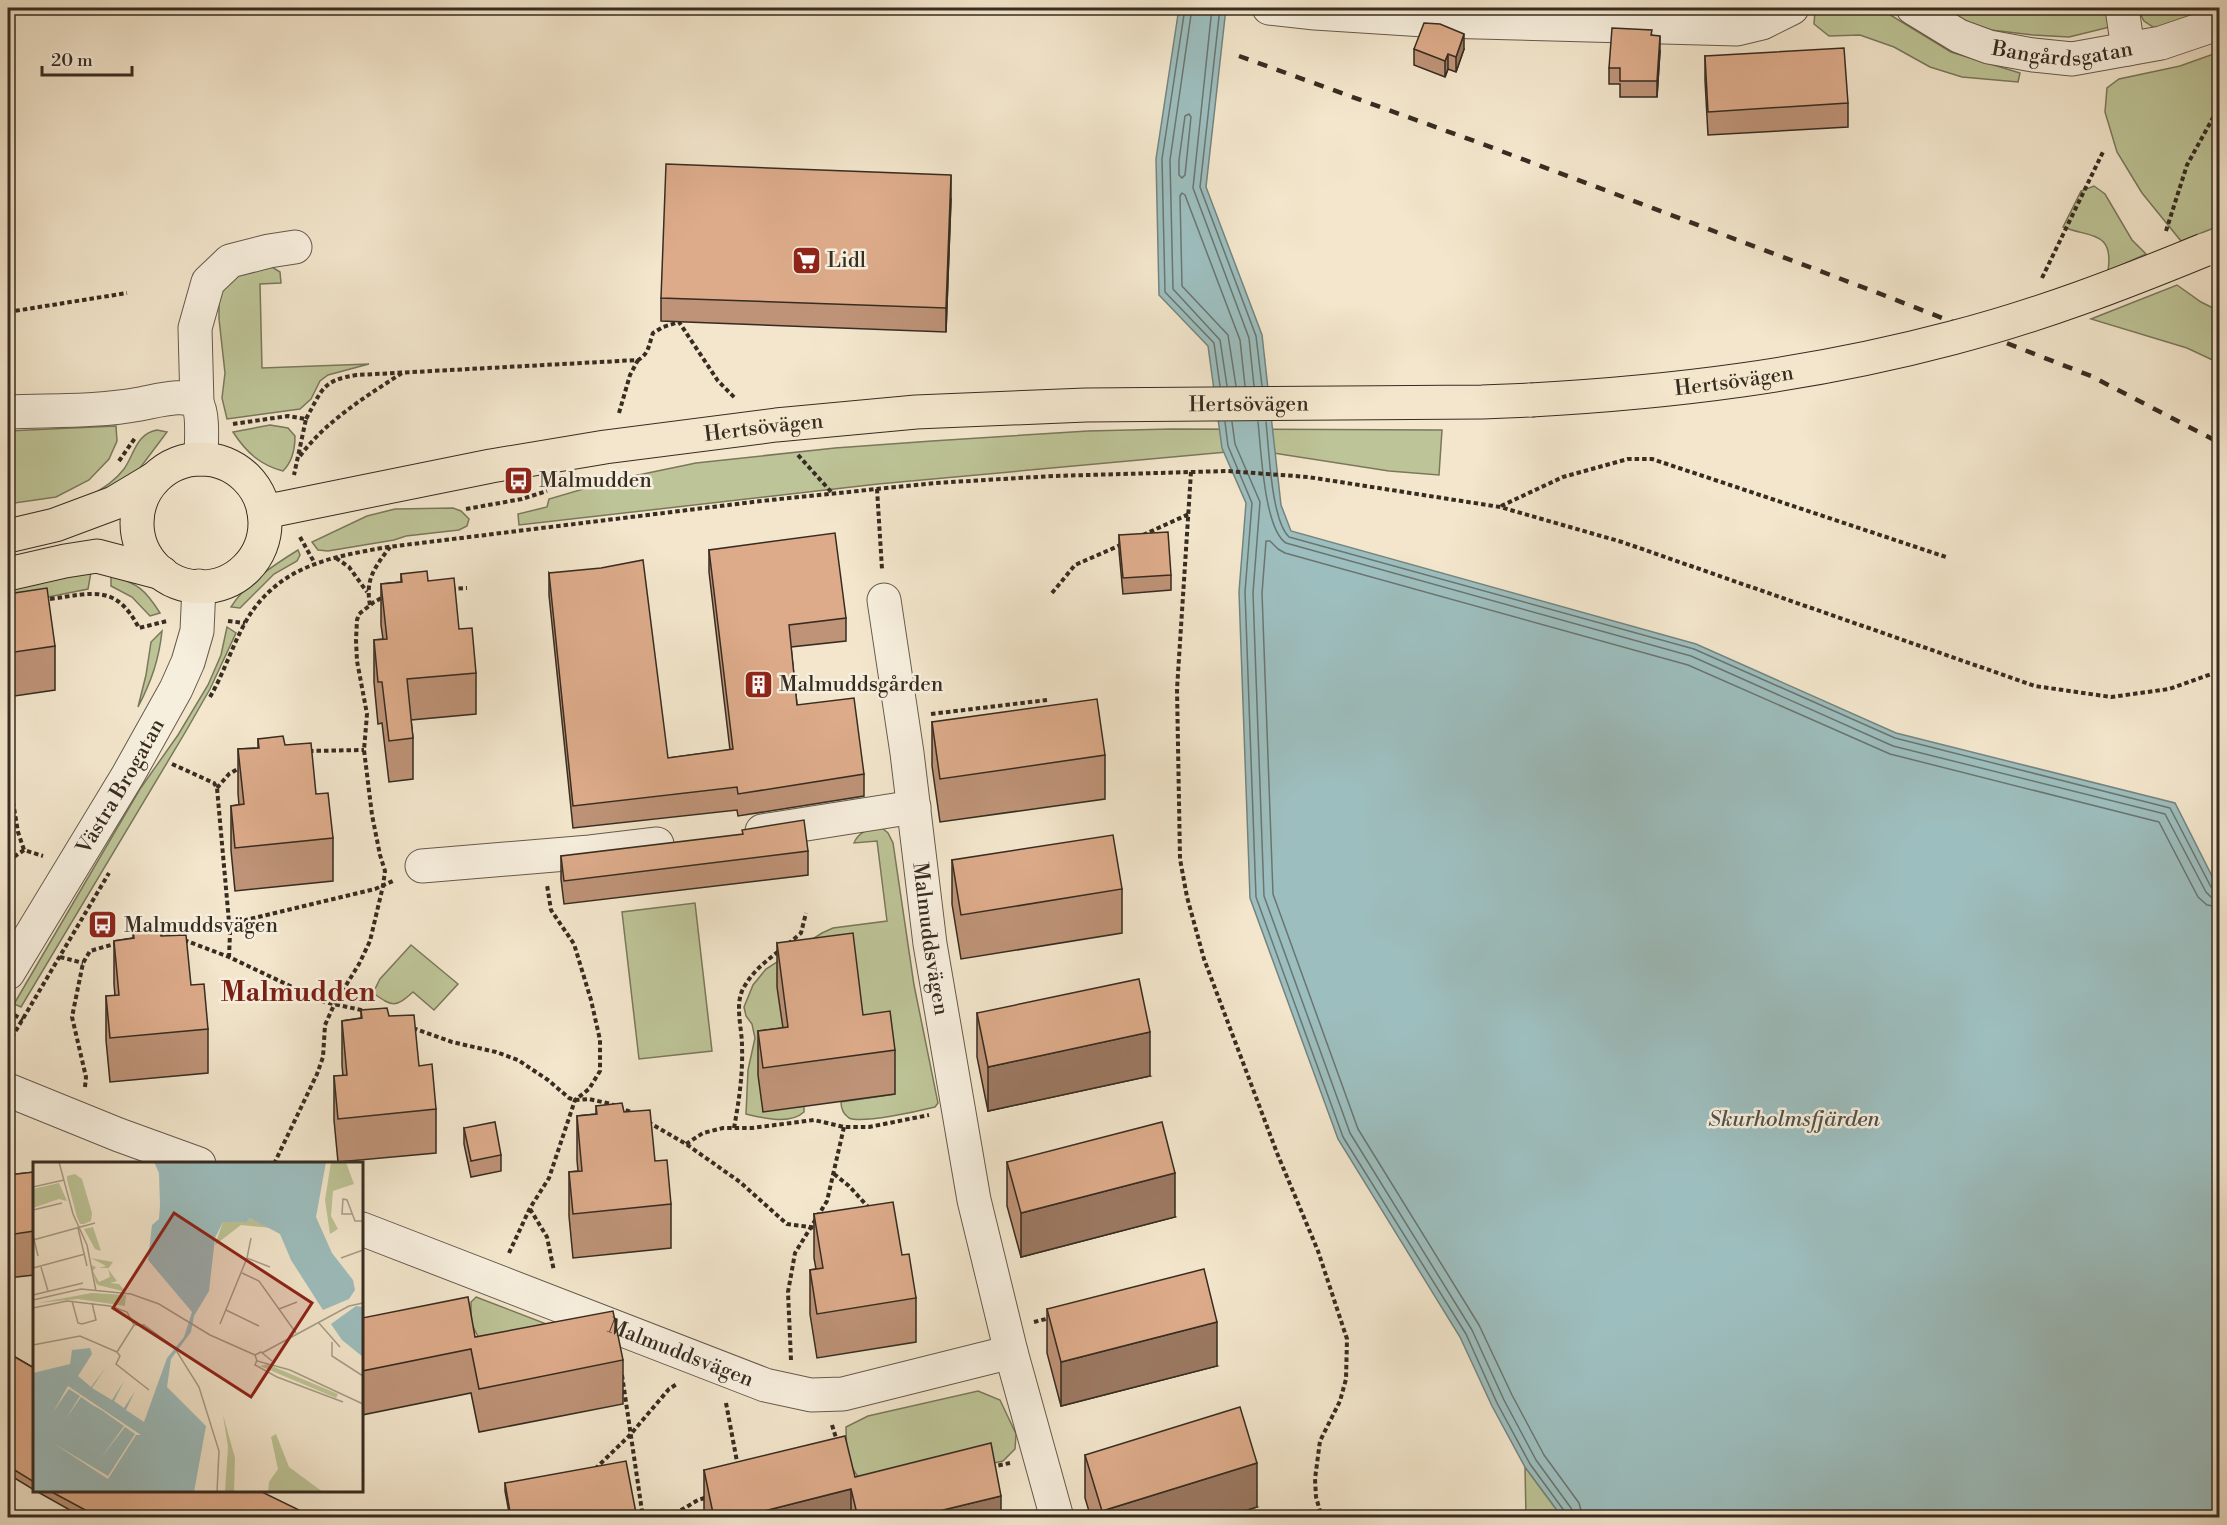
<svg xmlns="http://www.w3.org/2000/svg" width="2227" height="1525" font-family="'Libre Bodoni',serif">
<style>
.green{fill:#bdc497;stroke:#7a785c;stroke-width:1.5}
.water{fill:#9dbebe;stroke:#74847f;stroke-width:1.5}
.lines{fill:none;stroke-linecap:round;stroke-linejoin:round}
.shore{stroke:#6a7570;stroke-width:1.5}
.minor-casing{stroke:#665a4c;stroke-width:35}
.major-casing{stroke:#372c21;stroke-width:35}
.path{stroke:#372c21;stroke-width:4;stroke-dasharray:4.5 3;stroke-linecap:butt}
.minor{stroke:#f7efde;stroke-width:33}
.major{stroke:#f3e6cc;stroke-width:33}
.rail{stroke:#372c21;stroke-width:4.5;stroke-dasharray:10 10;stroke-linecap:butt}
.major-bridge-casing{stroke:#372c21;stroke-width:35;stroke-linecap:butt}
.major-bridge{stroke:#f3e6cc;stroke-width:33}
.wall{fill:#be9377;stroke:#372c21;stroke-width:1.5}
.shaded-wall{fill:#9b7861;stroke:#372c21;stroke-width:1.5}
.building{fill:#ddab8a;stroke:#372c21;stroke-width:1.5}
.labels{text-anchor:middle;stroke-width:5;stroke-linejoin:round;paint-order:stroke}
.street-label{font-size:21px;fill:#372c21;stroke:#f7efde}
.poi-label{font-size:21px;fill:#372c21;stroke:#f7efde;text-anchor:start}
.water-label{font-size:22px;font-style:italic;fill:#505048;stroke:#f7efde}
.district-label{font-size:27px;font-weight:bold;fill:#7a1f14;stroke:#f7efde}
.inset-road{fill:none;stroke:#a89c88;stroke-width:1.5}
.view{fill:#8f2418;fill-opacity:0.15;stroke:#8f2418;stroke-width:3}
.inset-edge{fill:none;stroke:#372c21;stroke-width:3}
</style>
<rect width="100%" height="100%" fill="#f3e6cc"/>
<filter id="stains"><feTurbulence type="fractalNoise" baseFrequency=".00333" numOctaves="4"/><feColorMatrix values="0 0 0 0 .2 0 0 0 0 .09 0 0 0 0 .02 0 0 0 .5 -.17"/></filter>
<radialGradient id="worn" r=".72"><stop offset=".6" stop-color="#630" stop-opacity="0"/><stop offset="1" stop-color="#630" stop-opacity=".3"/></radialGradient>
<g class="green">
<path d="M1820,8H1879L1951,52L2020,73L2018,82L1962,77L1930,67L1894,47L1860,35L1829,36L1814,24L1815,11Z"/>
<path d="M1939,8H2112L2114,26L2069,37L2033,35L1991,30L1970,23Z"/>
<path d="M2137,8H2219L2156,29L2144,21Z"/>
<path d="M2219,52V226L2181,241L2142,193L2117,152L2105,112L2107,88L2119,79L2180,66Z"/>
<path d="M2094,186L2105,194L2132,240L2146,254L2108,271C2114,231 2091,238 2063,227L2081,191Z"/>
<path d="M272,267L280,272L281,283L260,284L262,368L369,364L328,375L320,381L311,399L300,409L227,419L222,398L225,373L219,319V301L223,287L240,272Z"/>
<path d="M2177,285L2201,302L2219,311V363L2187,348L2091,319Z"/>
<path d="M270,425L288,428L295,436C295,448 292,462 283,471C260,465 246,452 233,432Z"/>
<path d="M116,426L117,441L109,459L89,480L56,497L8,504V431Z"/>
<path d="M1171,429L1442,430L1439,475L1389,471L1260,451H1238L878,484L519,525L518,514L547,507L549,499L614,480L696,463L835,448L932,441L1088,431Z"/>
<path d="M157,430L167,432L140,468L119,486L90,496C103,488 115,481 124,469C135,453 136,434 157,430Z"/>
<path d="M453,508L461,511L469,519L467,526L459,530L406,536L394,540L328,551L318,550L312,542L367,516L395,509Z"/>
<path d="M298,550L300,555L297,561L274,574L240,608L231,607C246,583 274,565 298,550Z"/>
<path d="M91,572L88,589L48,597L8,601V590Z"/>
<path d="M111,575C138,584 145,589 160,613L150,616L132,597L111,586Z"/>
<path d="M227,627L236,633L210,689L186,731L21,1007L14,1004L140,789L178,735L208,685L221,655Z"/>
<path d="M162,631C159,660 151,682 138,707L146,675L151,642Z"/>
<path d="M882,828L888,833L893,843L914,985L938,1103L935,1107C919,1111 862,1124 849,1118C843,1114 841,1108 841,1102L895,1094L788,1071L763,1111L804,1106V1112C790,1125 763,1118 746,1114L748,1070L755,1038L752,1024L746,1016L744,1007L753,985L766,969L822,933L833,928L887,921L877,841L854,843C859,831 869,829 882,828Z"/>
<path d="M695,903L712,1051L639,1059L622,912Z"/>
<path d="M411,945L458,984L434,1010L413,992C395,1008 393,1007 373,993L380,979Z"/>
<path d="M476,1297L549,1325L480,1340L471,1323V1302Z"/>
<path d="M978,1391L1000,1400L1016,1434L1015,1449L1003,1461L881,1488L860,1480L847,1460L846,1427L868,1416Z"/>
<path d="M1525,1467L1562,1517H1526Z"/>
</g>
<path class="water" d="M1179,8H1226L1206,187L1262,335L1281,505L1291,531L1696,644L1896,733L2175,803L2219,890V1517H1562L1525,1467L1492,1406L1460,1337L1338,1139L1250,898L1239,592L1246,503L1222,448L1208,346L1159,295L1156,159Z"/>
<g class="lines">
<g class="shore">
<path d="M1185,8L1162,159L1165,292L1214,343L1220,386"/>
<path d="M1192,8L1170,160L1173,289L1220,340L1227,386"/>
<path d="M1212,8L1193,188L1249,338L1254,386"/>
<path d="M1220,8L1200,187L1256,336L1262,386"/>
<path d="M1189,114L1191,117L1185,175L1182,178L1179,175V160L1185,116Z"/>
<path d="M1236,386L1228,335L1182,286L1180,196L1182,193L1185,195L1240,340L1245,386"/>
<path d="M1225,422L1228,446L1252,503L1245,592L1256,897L1343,1137L1466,1334L1497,1403L1530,1464L1565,1512L1566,1518"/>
<path d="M1232,422L1235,444L1260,502L1253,593L1264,896L1350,1133L1472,1330L1504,1400L1536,1460L1571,1508L1574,1518"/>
<path d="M1258,422C1261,448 1264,529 1286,543L1691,656L1893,746L2165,814L2206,892L2211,897L2220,898"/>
<path d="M1266,422C1269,448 1271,520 1289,537L1694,649L1895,738L2170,808L2211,887L2220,891"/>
<path d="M1583,1518L1579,1503L1544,1455L1512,1395L1479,1325L1358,1129L1273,894L1262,593L1266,541H1270L1278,549L1285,553L1688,665L1890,754L2159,822L2198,897L2207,905L2220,907"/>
</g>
<defs>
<g id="minor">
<path d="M1269,8L1315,13L1440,21L1737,29L1762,23L1792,8"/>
<path id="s1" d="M1913,8L1959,36L1989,47L2033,55L2072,59L2161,43L2220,23"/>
<path d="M2122,8L2128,49"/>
<path d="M197,404L195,328L208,282L230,261L269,251L295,247"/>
<path d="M8,412C51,410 97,412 140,404C153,402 189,391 197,404C204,414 201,446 201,459"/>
<path id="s2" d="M884,600L907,753L930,944L974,1200L1011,1352L1057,1518"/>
<path d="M762,831L914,807"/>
<path d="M422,866L590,852L657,844"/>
<path id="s3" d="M8,973L128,775L176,689L188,662L197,631L199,586"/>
<path d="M8,1090L119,1135L199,1164"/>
<path id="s4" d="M362,1229L765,1385L811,1395L843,1394L1011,1352"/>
</g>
<g id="major">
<circle cx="201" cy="523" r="64"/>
<path id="s5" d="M264,512L491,466L605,447L776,425L916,412L1086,405L1482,402L1531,400"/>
<path d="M8,536L55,525L114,503L154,479"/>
<path d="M8,574L65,561L97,556L162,573"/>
</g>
</defs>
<use href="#minor" class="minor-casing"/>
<use href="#major" class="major-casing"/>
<g class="path">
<path d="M2166,231L2187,165L2220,105"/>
<path d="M2042,278L2103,152"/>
<path d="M8,312L127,293"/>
<path d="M619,413L630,375L638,360"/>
<path d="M306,419C322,390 322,380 357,375L638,360C649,354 649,344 653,333L663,327L679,322L718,381L735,398"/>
<path d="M233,424L288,416L306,419L294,475"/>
<path d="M798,455L833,494"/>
<path d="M300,456C326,421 365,397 402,373"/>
<path d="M119,461L135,438"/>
<path d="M1191,472L1177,689L1180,859L1187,897L1204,959L1277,1153L1318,1251L1347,1339L1346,1379L1340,1401L1320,1441L1315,1479L1316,1497L1322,1518"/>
<path d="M877,489L882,569"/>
<path d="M1501,506L1563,477L1628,459H1652L1946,557"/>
<path d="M466,509L522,499L547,491"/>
<path d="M1143,535L1189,514"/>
<path d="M300,537L314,562"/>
<path d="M336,558L349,567L367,592"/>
<path d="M451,589L467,588"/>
<path d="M1052,593L1075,565L1123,544"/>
<path d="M50,599C94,593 116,584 139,628L167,621"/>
<path d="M370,605C365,579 375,567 390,547"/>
<path d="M228,621L245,623"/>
<path d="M210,697C224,673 232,646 246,621C278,566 330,557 388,547L761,501L935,483L1053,476L1227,471L1308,477L1500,507L1622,542L2035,686L2111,697L2169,689L2220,671"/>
<path d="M931,714L1047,700"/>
<path d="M309,751L364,750"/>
<path d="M172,764L214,783L217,788L230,933L229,957"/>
<path d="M8,772L18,832L24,850"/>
<path d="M217,788L229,774L241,767"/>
<path d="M8,861L24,850L43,856"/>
<path d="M229,924L375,889L395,880"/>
<path d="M158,936L174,937"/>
<path d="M184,940L229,957L324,1002L366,1011"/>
<path d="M788,944L801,933L806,913"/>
<path d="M60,957L83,963"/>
<path d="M8,1011L23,1020"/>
<path d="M413,1028L452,1042L496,1052L518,1060L548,1080L569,1098L575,1100L589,1099L611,1104L633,1113"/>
<path d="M8,1044L109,873"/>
<path d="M85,1087L86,1077L72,1017L83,963L90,951L118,943"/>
<path d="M648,1122L686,1144L740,1182L787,1224L818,1228"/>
<path d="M734,1128C739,1101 743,1074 742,1046C742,1027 734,1004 744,987C753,971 766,961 779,951"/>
<path d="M686,1144L703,1133L723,1128H752L814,1120L844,1127H869L929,1115"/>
<path d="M274,1164L317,1074L323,1057L325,1025L334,1005L359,964L370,941L383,886L385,871L380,855L372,815L364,750L367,714L357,661L356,640L357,620L359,614L374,602L385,596"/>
<path d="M834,1174L849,1186L870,1209"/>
<path d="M530,1209L547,1237L554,1271"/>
<path d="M509,1253L530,1208L549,1178L575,1100L589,1089L600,1071V1040L591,1000L574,944L551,910L547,885"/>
<path d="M1034,1322L1050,1318"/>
<path d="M791,1360L788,1292L795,1253L827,1201L844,1127"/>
<path d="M622,1375L643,1518"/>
<path d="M726,1403L738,1467"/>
<path d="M832,1425L837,1441"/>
<path d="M991,1467L1010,1463"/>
<path d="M595,1469L630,1435L669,1389L677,1384"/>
<path d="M668,1518L698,1500L708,1497"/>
</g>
<use href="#minor" class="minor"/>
<use href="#major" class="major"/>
<path class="rail" d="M1239,56L1477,142L1873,291L2091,376L2220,443"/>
<defs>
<g id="major-bridge">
<path id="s6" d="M1531,400C1674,392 1812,375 1952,338C2038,316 2121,284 2204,250"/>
</g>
</defs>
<use href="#major-bridge" class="major-bridge-casing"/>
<use href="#major-bridge" class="major-bridge"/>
</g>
<g class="wall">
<path d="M1652,35L1660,51L1657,97H1620V84H1609V68Z"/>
<path d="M1414,49H1464L1456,72L1448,69L1445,77L1414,65Z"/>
<path d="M1705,56L1848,103V127L1708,135L1705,80Z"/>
<path d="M951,199L946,332L661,321V298Z"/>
<path d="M1119,535L1171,575V590L1123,594L1119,551Z"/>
<path d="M709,550L846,618V641L791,647L797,705L864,774V796L738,816L737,810L573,828L549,595V573L668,758L730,750L709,572Z"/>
<path d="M401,574L428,581L459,629L476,673V714L411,720L413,738V779L389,782L382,723L378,724L374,682V640L383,639L381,625V584L401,582Z"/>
<path d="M8,594L55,646V690L8,697Z"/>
<path d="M932,722L1105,755V799L940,822L932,766Z"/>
<path d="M258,739L285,745L316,794L333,838V881L235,891L231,850V806L239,805L238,793V749L258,748Z"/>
<path d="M8,776L10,792V836H8Z"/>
<path d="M808,851V875L564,904L561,879V856Z"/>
<path d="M952,860L1122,889V933L961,959L952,904Z"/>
<path d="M133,930L161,936L191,985L208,1029V1073L110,1082L106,1040V996H115L114,984V941L133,938Z"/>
<path d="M777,943L895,1050V1094L763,1112L758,1075V1031L783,1028L777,987Z"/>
<path d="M361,1010L389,1016L419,1066L436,1109V1153L338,1162L334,1120V1076H343L342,1065V1021L361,1018Z"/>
<path d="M977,1013L1150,1076L988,1111L977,1057Z"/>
<path d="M596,1106L624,1112L655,1161L671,1204V1248L573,1258L569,1216V1172L578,1171L577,1160V1116L596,1114Z"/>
<path d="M464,1128L501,1155V1171L471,1177L464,1144Z"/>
<path d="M1007,1162L1175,1217L1021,1257L1007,1206Z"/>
<path d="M34,1172V1275L8,1278V1175Z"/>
<path d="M814,1214L902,1255L916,1298V1342L817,1358L810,1314V1270L816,1269L814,1258Z"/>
<path d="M1047,1309L1217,1366L1061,1406L1047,1353Z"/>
<path d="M362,1318L475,1337L623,1360V1404L479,1432L471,1393L362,1415Z"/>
<path d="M8,1353L34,1368V1490L8,1474Z"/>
<path d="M1085,1455L1257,1507L1222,1518H1091L1085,1498Z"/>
<path d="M704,1470L855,1477L1001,1518H704Z"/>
<path d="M505,1483L636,1513V1518H510L505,1491Z"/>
<path d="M36,1491H260L299,1514L308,1518H84Z"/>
</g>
<g class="shaded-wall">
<path d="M1464,34V49L1456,72V57Z"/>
<path d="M1660,36V51L1657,97V81Z"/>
<path d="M1448,54V69L1445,77V61Z"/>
<path d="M951,175V199L946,332V308Z"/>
<path d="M1150,1032V1076L988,1111V1067Z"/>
<path d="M1175,1173V1217L1021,1257V1213Z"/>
<path d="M1217,1322V1366L1061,1406V1362Z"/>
<path d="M1257,1463V1507L1222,1518H1102V1511Z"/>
<path d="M851,1489V1518H736Z"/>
<path d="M1001,1496V1518H910Z"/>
</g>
<g class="building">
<path d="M1424,23L1440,24L1464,34L1456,57L1448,54L1445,61L1414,49Z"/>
<path d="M1612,28L1652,30L1651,35L1660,36L1657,81H1620V68H1609Z"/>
<path d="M1844,48L1848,103L1708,112L1705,56Z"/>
<path d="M666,164L951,175L946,308L661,298Z"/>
<path d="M1168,532L1171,575L1123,578L1119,535Z"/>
<path d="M835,533L846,618L789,625L797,705L854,698L864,774L738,794L737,787L573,806L549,573L601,568L643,560L668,758L733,749L709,550Z"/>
<path d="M427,571L428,581L454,578L459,629L472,628L476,673L407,679L413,738L389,741L382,682H378L374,640L387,639L381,584L402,582L401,574Z"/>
<path d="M47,588L55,646L8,653V594Z"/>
<path d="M1097,699L1105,755L940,779L932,722Z"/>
<path d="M283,736L285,745L311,743L316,794L328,793L333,838L235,848L231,806L244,804L238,749L259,748L258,739Z"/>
<path d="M8,776L10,792H8Z"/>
<path d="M804,820L808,851L564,881L561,856L743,834L742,830Z"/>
<path d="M1113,835L1122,889L961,915L952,860Z"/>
<path d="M158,928L161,936L186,935L191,985L204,984L208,1029L110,1038L106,996L119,995L114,941L134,938L133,930Z"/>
<path d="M853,933L863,1015L890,1011L895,1050L763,1068L758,1031L788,1027L777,943Z"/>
<path d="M1139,979L1150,1032L988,1067L977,1013Z"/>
<path d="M387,1008L389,1016L414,1015L419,1066L432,1064L436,1109L338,1119L334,1076L347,1075L342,1021L362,1018L361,1010Z"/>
<path d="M622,1103L624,1112L650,1110L655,1161L667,1160L671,1204L573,1214L569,1172L582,1171L577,1116L597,1114L596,1106Z"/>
<path d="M495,1122L501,1155L471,1161L464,1128Z"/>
<path d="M1162,1122L1175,1173L1021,1213L1007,1162Z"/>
<path d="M34,1172V1231L8,1235V1175Z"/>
<path d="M893,1202L902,1255L909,1254L916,1298L817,1314L810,1270L823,1268L814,1214Z"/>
<path d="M1204,1269L1217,1322L1061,1362L1047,1309Z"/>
<path d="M468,1297L475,1337L613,1311L623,1360L479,1389L471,1349L362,1371V1318Z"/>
<path d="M8,1353L34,1368V1482L8,1466Z"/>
<path d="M1240,1407L1257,1463L1102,1511L1085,1455Z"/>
<path d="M845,1436L855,1477L991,1443L1001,1496L910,1518H858L851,1489L736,1518H714L704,1470Z"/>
<path d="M626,1461L636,1513L610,1518H511L505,1483Z"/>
<path d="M50,1491H260L299,1510L297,1513L308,1518H100Z"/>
</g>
<defs>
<symbol id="supermarket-square" viewBox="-11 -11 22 22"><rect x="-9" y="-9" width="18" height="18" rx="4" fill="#8f2418" stroke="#f7efde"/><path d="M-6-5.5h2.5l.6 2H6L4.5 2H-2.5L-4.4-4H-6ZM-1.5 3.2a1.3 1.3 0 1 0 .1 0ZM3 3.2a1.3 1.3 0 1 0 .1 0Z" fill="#fff"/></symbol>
<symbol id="bus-square" viewBox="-11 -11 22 22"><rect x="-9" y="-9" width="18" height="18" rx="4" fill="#8f2418" stroke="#f7efde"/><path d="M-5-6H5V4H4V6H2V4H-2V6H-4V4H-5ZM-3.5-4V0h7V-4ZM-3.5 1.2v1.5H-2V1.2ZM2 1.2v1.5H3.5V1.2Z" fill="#fff"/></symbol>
<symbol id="building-square" viewBox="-11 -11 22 22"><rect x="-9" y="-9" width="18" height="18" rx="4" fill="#8f2418" stroke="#f7efde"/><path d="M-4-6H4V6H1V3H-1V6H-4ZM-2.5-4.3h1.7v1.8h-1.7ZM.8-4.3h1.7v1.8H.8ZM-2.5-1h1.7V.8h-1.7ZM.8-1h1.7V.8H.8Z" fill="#fff"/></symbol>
</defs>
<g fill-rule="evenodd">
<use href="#supermarket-square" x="790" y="244" width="33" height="33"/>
<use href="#bus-square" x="502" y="464" width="33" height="33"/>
<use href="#building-square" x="742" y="668" width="33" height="33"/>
<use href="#bus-square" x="86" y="908" width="33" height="33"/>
</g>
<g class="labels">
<g class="street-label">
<text dy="7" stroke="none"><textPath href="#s1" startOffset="160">Bangårdsgatan</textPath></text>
<text dy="7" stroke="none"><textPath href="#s6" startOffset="204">Hertsövägen</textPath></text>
<text dy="7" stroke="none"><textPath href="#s5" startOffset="993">Hertsövägen</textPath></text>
<text dy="7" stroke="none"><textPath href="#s5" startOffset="507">Hertsövägen</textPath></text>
<text dy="7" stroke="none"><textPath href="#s3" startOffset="218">Västra Brogatan</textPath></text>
<text dy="7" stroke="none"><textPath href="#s2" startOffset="342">Malmuddsvägen</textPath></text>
<text dy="7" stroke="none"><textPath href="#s4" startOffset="342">Malmuddsvägen</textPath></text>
</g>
<g class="poi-label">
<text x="827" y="267">Lidl</text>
<text x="539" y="487">Malmudden</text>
<text x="779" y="691">Malmuddsgården</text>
<text x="124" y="932">Malmuddsvägen</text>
</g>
<g class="water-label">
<text x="1794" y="1126">Skurholmsfjärden</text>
</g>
<g class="district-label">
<text x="298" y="1001">Malmudden</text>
</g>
</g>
<g transform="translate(33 1162)">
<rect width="330" height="330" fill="#f3e6cc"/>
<path d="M298,0H313L321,22L300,29L298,54L305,67L297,72L292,38ZM42,12L49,17L59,51L58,59L51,62H47L44,55L34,18V14ZM26,21L34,39L26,37L0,46V27ZM217,56L239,66L208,63L182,83L190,60H214ZM60,65L68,89L62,87L51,67ZM58,96L80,100L75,107L84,119L77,121L86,122L93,130L65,123L63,121L58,103L63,105L60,109L66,120L77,115L75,106H66L73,104ZM59,131L93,133L92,144L45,137L4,141ZM234,202L305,232L303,236L227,204ZM190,253L202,296L201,330H192L195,285ZM243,272L256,305L290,330H235L236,320L245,307L238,275Z" fill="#bdc497"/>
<path d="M121,0H293L283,55L299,91L320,118L322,128L316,137L290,148L258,98L247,72L217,56L214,60H190L182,76L176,129L161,154L158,170L138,197L134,225L173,264L161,330H0V211L37,202L39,188L57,186L59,192L45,214L58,225L73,205L59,226L79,238L91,219L81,239L91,246L102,229L93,248L111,260L134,196L151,175L159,150L115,98L119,63L126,57L127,44L126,11ZM323,144L330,145V195L309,178L298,162Z" fill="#9dbebe"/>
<path d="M35,224L108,273H103L75,317L20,281L75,314L102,272L92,265L67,297L91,264L81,257L57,290L81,257L70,249L47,283L70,249L58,242L42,265L58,242L48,235L32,258L47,234L36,227L20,250Z" fill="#f3e6cc"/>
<path class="inset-road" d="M26,0L40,52L54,83L63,129M0,25L31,18M0,48L29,41M319,52H309L310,37L314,38L322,59H330M45,66L54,104M0,73L5,94M0,78L62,61M214,96L218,76M308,96L330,88M8,105L15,129M0,106L52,92M209,111L226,119L263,171M0,133L50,121M0,138L48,127L98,132L126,142L177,173L222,193M39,139L45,161L49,162L63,158L59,141M0,146L34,139L77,144L94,150L101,163M246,147L264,140M193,148L226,164M285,160L307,185M187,162L214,96L237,105M101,163H111L141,185L166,225L186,289L184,330M299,180V194L330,214M0,183L47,174L84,190L101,163M84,190L87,194L83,202L116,228M229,191L316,144L330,141M222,193L224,199L257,208L330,242M222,193L228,190L239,199M224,198L222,203L244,215L310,240"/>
<path class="view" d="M141,51L279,141L218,235L80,146Z"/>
<rect width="330" height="330" class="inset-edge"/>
</g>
<rect width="2227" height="1525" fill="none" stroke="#f3e6cc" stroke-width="30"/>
<rect x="9" y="9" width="2209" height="1507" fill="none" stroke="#372c21" stroke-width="3"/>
<rect x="15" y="15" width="2197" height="1495" fill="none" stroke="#372c21" stroke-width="1.5"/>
<path d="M42 66v9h90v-9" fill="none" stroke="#372c21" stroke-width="3"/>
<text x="51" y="66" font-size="18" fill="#372c21" stroke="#f7efde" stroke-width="4.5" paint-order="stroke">20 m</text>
<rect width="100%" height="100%" filter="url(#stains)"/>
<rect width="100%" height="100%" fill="url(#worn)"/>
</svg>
